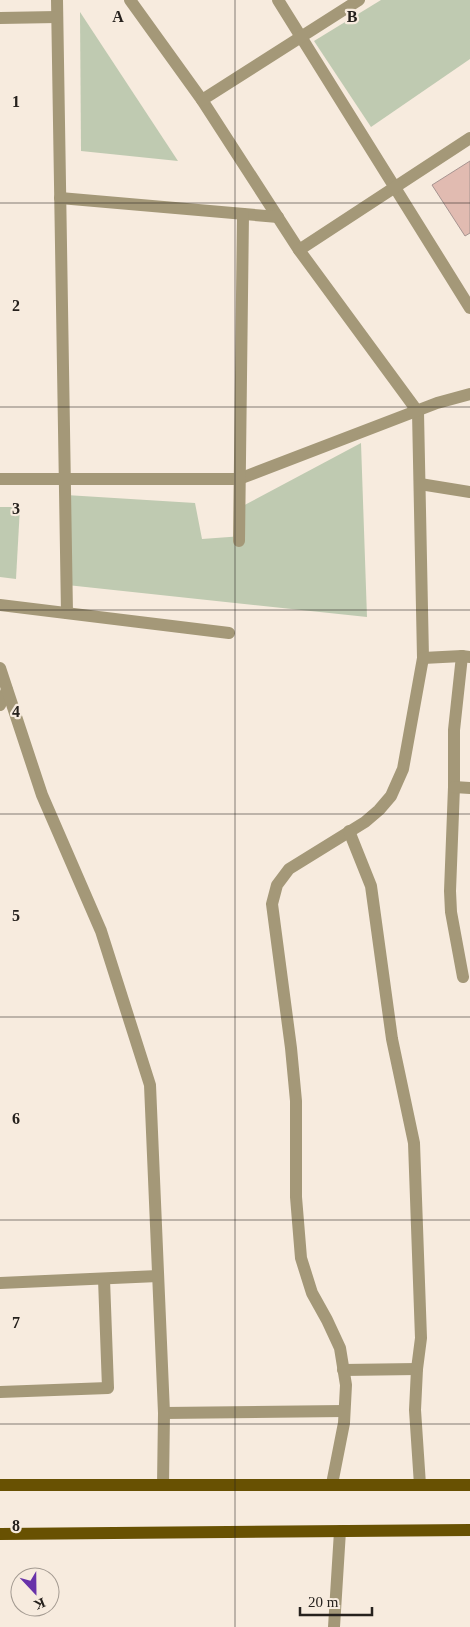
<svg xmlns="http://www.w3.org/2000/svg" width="470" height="1627" font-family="'Times New Roman',serif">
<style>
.green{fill:#bfcab1}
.building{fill:#e1bbb1;stroke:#a69490}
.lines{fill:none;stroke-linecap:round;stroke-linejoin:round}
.lane{stroke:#a49878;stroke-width:12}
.street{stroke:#a49878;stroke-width:12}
.primary{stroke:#685102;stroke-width:12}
.grid{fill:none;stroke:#26211d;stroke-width:1;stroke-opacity:0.55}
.grid-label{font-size:16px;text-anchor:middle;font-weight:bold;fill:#26211d;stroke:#f7ebde;stroke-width:4.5;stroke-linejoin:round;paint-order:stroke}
</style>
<rect width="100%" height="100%" fill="#f7ebde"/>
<g class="green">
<path d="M381,0H470V59L371,127L314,41Z"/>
<path d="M80,12L178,161L81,151Z"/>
<path d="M361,443L367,617L67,585L66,495L195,503L202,539L243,536L237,509Z"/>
<path d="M0,507H20L16,579L0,577Z"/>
</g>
<path class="building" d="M470,161V233L465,236L432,185Z"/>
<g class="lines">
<g class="lane">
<path d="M0,705L7,690"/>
<path d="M0,1283L158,1276"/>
<path d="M343,1370L417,1369"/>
<path d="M0,1392L108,1388L104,1279"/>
<path d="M164,1413L344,1411"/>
<path d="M334,1627L340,1531"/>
</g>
<g class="street">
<path d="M57,0L67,613"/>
<path d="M130,0L202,100L299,250L418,412L423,658L403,769L391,796L379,810L365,822L289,869L277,885L272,904L291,1048L296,1101V1197L301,1258L312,1293L327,1320L340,1348L346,1385L344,1423L332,1484"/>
<path d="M278,0L470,308"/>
<path d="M0,18L57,17"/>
<path d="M202,100L359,0"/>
<path d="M60,198L278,217"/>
<path d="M299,250L470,138"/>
<path d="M0,479H239L437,403L470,394"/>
<path d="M420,484L470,492"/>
<path d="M239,541L243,214"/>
<path d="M0,605L229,633"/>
<path d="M462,656L454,730V787L450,891L451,912L463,977"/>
<path d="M423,658L462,656L470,657"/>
<path d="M0,668L42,795L101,931L150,1085L164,1413L163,1485"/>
<path d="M454,787L470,788"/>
<path d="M349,831L371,886L392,1039L414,1143L421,1338L417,1369L415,1410L420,1485"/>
</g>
<g class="primary">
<path d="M0,1485H470"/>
<path d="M0,1534L470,1530"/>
</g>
</g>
<path class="grid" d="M235,0V1627M0,203H470M0,407H470M0,610H470M0,814H470M0,1017H470M0,1220H470M0,1424H470"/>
<g class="grid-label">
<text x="118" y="22">A</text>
<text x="352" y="22">B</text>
<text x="16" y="107">1</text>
<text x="16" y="311">2</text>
<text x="16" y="514">3</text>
<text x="16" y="717">4</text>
<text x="16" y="921">5</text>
<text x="16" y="1124">6</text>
<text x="16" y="1328">7</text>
<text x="16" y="1531">8</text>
</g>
<g transform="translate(35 1592) rotate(158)"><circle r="24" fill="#f7ebde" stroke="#a39a91"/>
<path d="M0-4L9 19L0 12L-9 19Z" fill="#6832a9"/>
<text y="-8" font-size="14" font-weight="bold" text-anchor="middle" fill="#26211d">K</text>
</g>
<path d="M300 1607v8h72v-8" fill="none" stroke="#26211d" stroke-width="2.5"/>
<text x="308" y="1607" font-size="15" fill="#26211d" stroke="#f7ebde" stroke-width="4" paint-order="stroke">20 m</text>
</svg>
